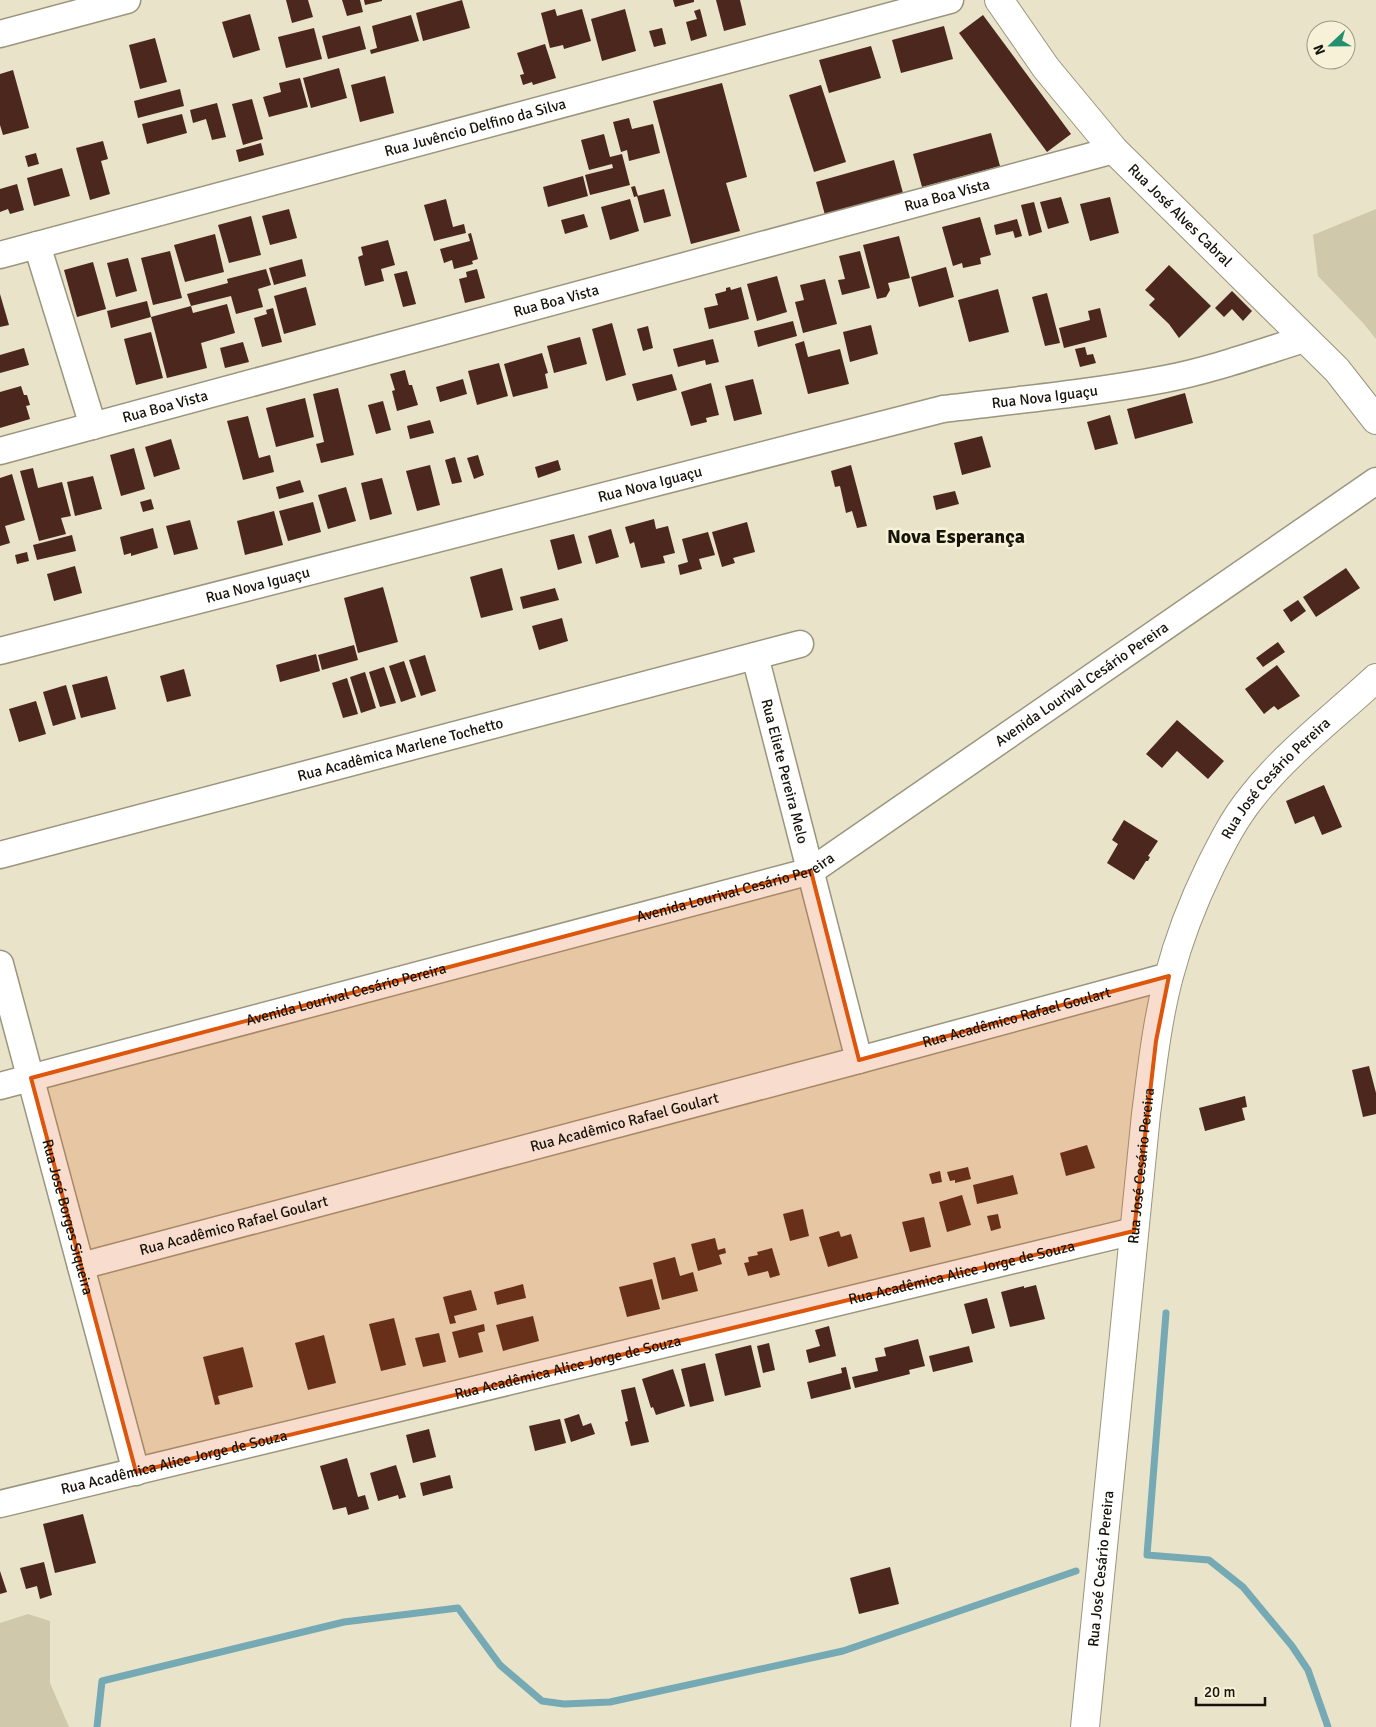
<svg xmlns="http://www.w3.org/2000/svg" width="1376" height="1727" font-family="Signika,sans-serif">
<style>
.green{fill:#cfc8aa}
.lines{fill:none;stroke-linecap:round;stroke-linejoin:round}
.stream{stroke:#75a9b3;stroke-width:7}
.building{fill:#4b271d}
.street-casing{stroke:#9a957d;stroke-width:29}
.secondary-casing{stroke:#9a957d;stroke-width:30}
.street{stroke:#fff;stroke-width:26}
.secondary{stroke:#fff;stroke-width:28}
.marked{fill:#dd560c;fill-opacity:0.2;stroke:#dd560c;stroke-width:4;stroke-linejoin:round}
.labels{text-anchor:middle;stroke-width:5;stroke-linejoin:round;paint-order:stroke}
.street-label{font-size:15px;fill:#15130a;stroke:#f6f1d7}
.district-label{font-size:20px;font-weight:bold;fill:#15130a;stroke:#f6f1d7}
</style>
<rect width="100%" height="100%" fill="#e9e3ca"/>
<g class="green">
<path d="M1376,209V339L1364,324L1318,276L1313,235Z"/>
<path d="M28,1614L50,1621V1683L69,1727H0V1623Z"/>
</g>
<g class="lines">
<g class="stream">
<path d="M1166,1313L1147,1555L1209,1560L1243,1587L1292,1646L1308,1670L1328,1727"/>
<path d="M97,1727L102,1681L344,1622L458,1608L500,1665L542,1701L564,1704L610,1702L843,1651L1076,1571"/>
</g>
</g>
<g class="building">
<path d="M286,0H308L313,17L292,23Z"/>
<path d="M342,0H360L363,12L347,16Z"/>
<path d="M364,0H382V1L365,5Z"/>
<path d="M462,0L470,28L423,41L416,13Z"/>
<path d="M673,0H694V2L675,7Z"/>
<path d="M716,0H740L746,25L724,31Z"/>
<path d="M555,9L557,16L582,9L591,41L564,49L563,45L550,48L541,13Z"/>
<path d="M625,9L636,51L602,61L591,19Z"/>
<path d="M700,9L707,36L691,41L686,22L697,19L694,11Z"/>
<path d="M250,14L260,50L233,58L222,22Z"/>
<path d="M411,15L419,41L371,54L370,50L377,48L372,26Z"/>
<path d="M983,15L1071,134L1047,152L959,33Z"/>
<path d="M360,26L366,49L328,59L322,36Z"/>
<path d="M944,26L953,59L901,73L892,40Z"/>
<path d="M314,28L322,59L286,68L278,37Z"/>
<path d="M662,28L666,44L654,47L649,31Z"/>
<path d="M155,38L167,82L140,89L129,45Z"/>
<path d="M545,44L556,78L533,85L532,82L523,85L520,75L524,74L517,53Z"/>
<path d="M871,46L881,78L829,93L819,60Z"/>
<path d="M339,68L347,98L311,108L303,78Z"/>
<path d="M13,70L29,128L3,135L0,125V74Z"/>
<path d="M385,76L394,113L360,122L351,85Z"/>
<path d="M300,78L308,107L269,117L263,97L281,92L279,83Z"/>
<path d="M722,83L747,177L726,183L740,231L691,244L653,101Z"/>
<path d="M821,85L846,162L814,172L789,95Z"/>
<path d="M180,89L184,106L138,118L134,101Z"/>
<path d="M252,99L263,139L243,145L232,104Z"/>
<path d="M217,103L226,137L212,140L206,119L193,123L190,110Z"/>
<path d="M182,114L187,133L147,144L142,124Z"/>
<path d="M629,118L632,129L653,124L660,153L629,161L627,150L621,152L613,122Z"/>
<path d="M991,133L1000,166L922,187L913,154Z"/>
<path d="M604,134L610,157L622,154L630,185L590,195L585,175L613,168L612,164L589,170L581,140Z"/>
<path d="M103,141L108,159L101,161L110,194L90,200L76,148Z"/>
<path d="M261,143L264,155L239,162L236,150Z"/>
<path d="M36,153L39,164L28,167L25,156Z"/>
<path d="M894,160L903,193L825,215L816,182Z"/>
<path d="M62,168L70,196L34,206L27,178Z"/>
<path d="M583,176L588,196L548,207L543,187Z"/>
<path d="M17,184L24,210L10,214L8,209L0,212V189Z"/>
<path d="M635,186L638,196L634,197L631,187Z"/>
<path d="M664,189L671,216L644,223L637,196Z"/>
<path d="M1061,197L1069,223L1048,229L1040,202Z"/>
<path d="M1110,197L1119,233L1090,241L1080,204Z"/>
<path d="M446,199L453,227L464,224L466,233L434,241L424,205Z"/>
<path d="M630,199L639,231L610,240L601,207Z"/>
<path d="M1034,202L1042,232L1029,236L1021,205Z"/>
<path d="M289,209L297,238L270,245L262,216Z"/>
<path d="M584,214L588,227L565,234L561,220Z"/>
<path d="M251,216L261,255L229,263L218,225Z"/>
<path d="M980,217L991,255L980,258L981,264L963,268L962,263L953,266L942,227Z"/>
<path d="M1017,219L1022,236L1015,238L1013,231L996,235L994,225Z"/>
<path d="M471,233L478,259L472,261L473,264L454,269L452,260L444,263L440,249L470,241L468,234Z"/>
<path d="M215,234L224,272L185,282L174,245Z"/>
<path d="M899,236L910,278L888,283L890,290L886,297L877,299L863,245Z"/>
<path d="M388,240L395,265L381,269L384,281L365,286L358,257L363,255L361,247Z"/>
<path d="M170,251L182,298L153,305L141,258Z"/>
<path d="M860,251L870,288L842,295L838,280L845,279L839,256Z"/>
<path d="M128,258L137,291L116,297L107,263Z"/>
<path d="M302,259L306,276L274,285L269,268Z"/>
<path d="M93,262L106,309L77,317L64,270Z"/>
<path d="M1169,265L1211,306L1179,338L1169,324L1149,305L1155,299L1145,290Z"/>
<path d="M946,267L954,297L919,307L911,277Z"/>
<path d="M266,269L271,285L258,289L263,307L236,314L231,296L191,306L193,313L227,304L235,333L201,343L207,368L167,378L151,317L191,306L187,294L228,283L227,279Z"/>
<path d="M477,269L485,298L465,303L459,279L467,277L466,272Z"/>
<path d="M407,271L416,304L403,307L394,274Z"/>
<path d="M777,276L787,312L757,321L747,284Z"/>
<path d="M825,279L837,324L803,333L795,302L804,300L800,285Z"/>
<path d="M306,287L316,325L284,334L274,296Z"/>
<path d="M730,287L731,290L741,287L749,319L709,329L704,308L718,305L715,294L726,291V288Z"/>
<path d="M998,289L1009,332L969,342L958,300Z"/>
<path d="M1232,291L1252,311L1243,321L1232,309L1224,317L1215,308Z"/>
<path d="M1047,293L1060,343L1045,346L1032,297Z"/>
<path d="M0,294L9,325L0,327Z"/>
<path d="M147,301L151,317L111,328L107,311Z"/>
<path d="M273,308L282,342L262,347L254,318L267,314L266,310Z"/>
<path d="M1100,308L1107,337L1064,348L1059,328L1090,320L1088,311Z"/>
<path d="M793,321L797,336L758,347L754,331Z"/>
<path d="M612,323L626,375L606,381L592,329Z"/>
<path d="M871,325L878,354L850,362L843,332Z"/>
<path d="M648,326L653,348L643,351L637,329Z"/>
<path d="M151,332L163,378L136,385L124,339Z"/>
<path d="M580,337L587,364L554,373L547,346Z"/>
<path d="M713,339L719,362L706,365L705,360L678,367L673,349Z"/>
<path d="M804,341L808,357L840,349L849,384L808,394L795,344Z"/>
<path d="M243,342L249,362L225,368L220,348Z"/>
<path d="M1085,347L1087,355L1093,354L1096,363L1080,367L1075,349Z"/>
<path d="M24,348L29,365L0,373V355Z"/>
<path d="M542,353L548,373L545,374L548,388L513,397L504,364Z"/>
<path d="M499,363L508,396L477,405L468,371Z"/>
<path d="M405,370L409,385H412L418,405L397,411L392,391L395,390L390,374Z"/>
<path d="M672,374L677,390L637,401L632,384Z"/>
<path d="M463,379L467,394L440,402L436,387Z"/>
<path d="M753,379L762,414L734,421L725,386Z"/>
<path d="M711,383L719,415L706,418L707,422L691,426L681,392Z"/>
<path d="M21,386L24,395H27L30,405L26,406L30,419L0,428V392Z"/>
<path d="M338,388L354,455L321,463L316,444L324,442L313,394Z"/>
<path d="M1185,393L1193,423L1135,439L1127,409Z"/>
<path d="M305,398L314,437L276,447L266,408Z"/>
<path d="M383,401L391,430L376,434L368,405Z"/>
<path d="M1110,415L1118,444L1095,450L1087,422Z"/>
<path d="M248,416L259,458L270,455L274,472L243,480L227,421Z"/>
<path d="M430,420L434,433L410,439L407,426Z"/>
<path d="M982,436L991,467L962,475L954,443Z"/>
<path d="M171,439L180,469L154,477L145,447Z"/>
<path d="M134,448L145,489L121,496L110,455Z"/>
<path d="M478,455L484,475L474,479L467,458Z"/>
<path d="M455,457L462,482L452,484L445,460Z"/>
<path d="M558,460L561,470L538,478L535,467Z"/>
<path d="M430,465L440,505L417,511L406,471Z"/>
<path d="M851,465L867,526L857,528L852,511L846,513L840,486L835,487L831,471Z"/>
<path d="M33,468L38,488L62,482L71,516L61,518L66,534L39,541L20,471Z"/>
<path d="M12,474L25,520L5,526L10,543L0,546V478Z"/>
<path d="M93,476L102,509L75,516L67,482Z"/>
<path d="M382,478L392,514L370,520L361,483Z"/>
<path d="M300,480L304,492L279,499L276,487Z"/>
<path d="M346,487L356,521L328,529L318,495Z"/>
<path d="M955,491L959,504L936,510L933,496Z"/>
<path d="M151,499L154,509L143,512L140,502Z"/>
<path d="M313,502L321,532L288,541L279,511Z"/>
<path d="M274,511L283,545L245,555L237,521Z"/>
<path d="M654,519L656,529L668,526L675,553L663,556L665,563L641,568L634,542L630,544L625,527Z"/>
<path d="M190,520L198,549L174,555L166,526Z"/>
<path d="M747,522L755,552L733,558L735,563L722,567L712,532Z"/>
<path d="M153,528L158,548L131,556V553L124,555L120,537Z"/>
<path d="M611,529L619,557L596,564L588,536Z"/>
<path d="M708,532L715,555L699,559L702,569L680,575L678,565L688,562L682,539Z"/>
<path d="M574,534L582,563L558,570L550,540Z"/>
<path d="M72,535L76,551L37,560L33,545Z"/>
<path d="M27,552L29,561L17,564L15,555Z"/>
<path d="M75,566L82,593L54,601L47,574Z"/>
<path d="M502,568L513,610L481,618L470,577Z"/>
<path d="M1346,568L1360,588L1316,617L1303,597Z"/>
<path d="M383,587L398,642L358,653L344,598Z"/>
<path d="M555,588L559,600L523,609L520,597Z"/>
<path d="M1298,600L1306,611L1291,622L1283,610Z"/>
<path d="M562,618L568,641L539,650L532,626Z"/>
<path d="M1278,642L1285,652L1263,667L1256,658Z"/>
<path d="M354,645L358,660L322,670L318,655Z"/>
<path d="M316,654L320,671L280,682L276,665Z"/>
<path d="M425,655L436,691L421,696L409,660Z"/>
<path d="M404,661L416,697L401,702L389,666Z"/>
<path d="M1277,665L1300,696L1278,710L1274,706L1264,714L1245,689Z"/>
<path d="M384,667L396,703L380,707L369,672Z"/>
<path d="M184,669L191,696L167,702L160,676Z"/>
<path d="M365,672L376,708L361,713L350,677Z"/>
<path d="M107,676L116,709L81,718L72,685Z"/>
<path d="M347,678L358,714L343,718L332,683Z"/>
<path d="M66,685L76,719L53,726L43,692Z"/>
<path d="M36,701L46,734L19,742L9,709Z"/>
<path d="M1177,720L1224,761L1208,779L1177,751L1162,768L1146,754Z"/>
<path d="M1324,785L1342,827L1322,835L1314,816L1295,824L1286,801Z"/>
<path d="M1124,820L1158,841L1148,856L1150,857L1148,861H1146L1134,880L1107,863L1118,844L1112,840Z"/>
<path d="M1369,1066L1376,1093V1114L1363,1117L1352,1070Z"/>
<path d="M1245,1096L1247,1107L1242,1108L1245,1120L1205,1131L1199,1108Z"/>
<path d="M1087,1145L1095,1168L1066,1176L1060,1153Z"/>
<path d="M968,1167L971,1179L955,1183V1180L950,1181L947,1172Z"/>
<path d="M940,1171L942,1182L932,1184L929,1174Z"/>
<path d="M1013,1175L1018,1194L977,1204L973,1185Z"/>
<path d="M962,1195L971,1225L947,1232L939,1202Z"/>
<path d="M803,1209L809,1236L790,1241L783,1214Z"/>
<path d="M998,1214L1001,1228L991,1231L987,1216Z"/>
<path d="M924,1217L931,1247L910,1252L902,1222Z"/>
<path d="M839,1231L841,1237L851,1234L858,1258L828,1267L819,1237Z"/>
<path d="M715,1238L718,1250L725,1248L726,1253L719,1255L722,1264L698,1271L691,1244Z"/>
<path d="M772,1248L780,1275L770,1278L768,1271L748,1276L744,1263L749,1262L748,1257L758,1255L757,1252Z"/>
<path d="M675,1257L680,1276L693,1272L698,1291L662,1300L653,1263Z"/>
<path d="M652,1279L660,1309L627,1317L619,1287Z"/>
<path d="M523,1284L526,1298L497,1305L494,1292Z"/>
<path d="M1036,1285L1045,1319L1010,1327L1001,1292L1024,1286V1288Z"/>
<path d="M471,1290L477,1310L454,1316L456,1323L450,1324L443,1297Z"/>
<path d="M987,1298L995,1328L972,1334L964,1304Z"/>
<path d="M533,1316L539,1341L503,1351L496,1325Z"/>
<path d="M394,1318L406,1365L381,1371L369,1324Z"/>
<path d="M484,1324L485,1331L478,1333L483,1352L459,1358L452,1332Z"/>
<path d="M829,1326L836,1356L809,1363L806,1350L820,1346L815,1330Z"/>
<path d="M439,1333L446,1362L423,1367L415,1338Z"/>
<path d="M324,1335L336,1383L308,1390L295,1343Z"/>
<path d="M918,1339L925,1366L909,1370L910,1374L855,1388L852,1377L878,1371L875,1358L886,1356L884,1348Z"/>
<path d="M769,1343L775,1370L763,1373L757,1346Z"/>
<path d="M751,1345L761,1387L725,1396L715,1354Z"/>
<path d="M969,1346L973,1362L933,1372L929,1356Z"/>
<path d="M243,1347L253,1387L218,1396L220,1404L215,1405L203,1357Z"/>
<path d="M705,1363L714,1401L690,1407L681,1369Z"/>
<path d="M846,1367L851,1389L811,1399L807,1382L842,1373L841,1368Z"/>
<path d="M673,1369L685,1406L656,1415L653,1407L651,1408L642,1379Z"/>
<path d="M635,1387L649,1442L631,1446L625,1422L628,1421L621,1390Z"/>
<path d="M579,1414L583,1426L591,1423L595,1434L571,1442L564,1419Z"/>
<path d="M560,1419L566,1443L535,1451L529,1426Z"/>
<path d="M429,1429L436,1457L413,1463L406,1435Z"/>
<path d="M347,1458L358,1497L365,1495L369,1509L348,1515L346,1507L333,1510L320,1466Z"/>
<path d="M396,1465L406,1497L399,1499L398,1495L378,1501L370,1473Z"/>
<path d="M450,1475L453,1488L423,1496L420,1483Z"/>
<path d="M83,1514L96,1563L55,1573L43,1524Z"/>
<path d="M44,1562L52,1595L40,1599L37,1586L26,1589L20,1568Z"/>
<path d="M890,1567L899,1604L859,1614L850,1578Z"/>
<path d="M0,1571L7,1592L0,1594Z"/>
</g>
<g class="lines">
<defs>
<g id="street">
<path d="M0,34L127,0"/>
<path d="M37,245L93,426"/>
<path id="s1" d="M0,255L950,0"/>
<path id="s2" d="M0,451L1114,150"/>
<path id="s3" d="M0,651L943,409C1017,400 1092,393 1165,379C1212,370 1259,353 1304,339"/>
<path id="s4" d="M755,656L859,1060"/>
<path id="s5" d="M0,855L800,644"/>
<path id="s6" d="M0,964L136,1472"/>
<path id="s7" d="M0,1086L811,871L1376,481"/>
<path id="s8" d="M81,1266L859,1060L1169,976"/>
<path id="s9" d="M0,1504L1134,1231"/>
</g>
<g id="secondary">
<path id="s10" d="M999,0L1046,68L1114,150L1337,370L1376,420"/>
<path id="s11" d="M1085,1727L1146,1114C1152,1068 1157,1021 1169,976C1179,938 1193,902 1210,867C1222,843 1234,819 1251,798C1286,753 1334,717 1376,678"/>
</g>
</defs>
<use href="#street" class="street-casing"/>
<use href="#secondary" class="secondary-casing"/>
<use href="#street" class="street"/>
<use href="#secondary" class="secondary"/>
</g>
<path class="marked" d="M811,871L859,1060L1169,976L1156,1041L1134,1231L136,1472L31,1078Z"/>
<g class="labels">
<g class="street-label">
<text dy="5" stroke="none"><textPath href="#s1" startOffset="492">Rua Juvêncio Delfino da Silva</textPath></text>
<text dy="5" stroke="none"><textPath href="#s2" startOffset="981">Rua Boa Vista</textPath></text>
<text dy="5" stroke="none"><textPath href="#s10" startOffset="282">Rua José Alves Cabral</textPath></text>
<text dy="5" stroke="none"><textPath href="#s2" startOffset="576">Rua Boa Vista</textPath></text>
<text dy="5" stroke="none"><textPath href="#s3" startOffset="1076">Rua Nova Iguaçu</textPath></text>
<text dy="5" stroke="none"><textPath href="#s2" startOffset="171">Rua Boa Vista</textPath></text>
<text dy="5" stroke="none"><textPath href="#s3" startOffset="671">Rua Nova Iguaçu</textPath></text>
<text dy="5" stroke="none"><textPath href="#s3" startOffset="266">Rua Nova Iguaçu</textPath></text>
<text dy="5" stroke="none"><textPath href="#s7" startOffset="1168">Avenida Lourival Cesário Pereira</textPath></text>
<text dy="5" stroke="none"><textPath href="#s5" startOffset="414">Rua Acadêmica Marlene Tochetto</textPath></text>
<text dy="5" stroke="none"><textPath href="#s4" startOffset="119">Rua Eliete Pereira Melo</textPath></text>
<text dy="5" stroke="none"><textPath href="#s11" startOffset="984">Rua José Cesário Pereira</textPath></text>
<text dy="5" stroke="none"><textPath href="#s7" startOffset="762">Avenida Lourival Cesário Pereira</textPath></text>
<text dy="5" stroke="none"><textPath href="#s7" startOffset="358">Avenida Lourival Cesário Pereira</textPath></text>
<text dy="5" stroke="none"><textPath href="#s8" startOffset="968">Rua Acadêmico Rafael Goulart</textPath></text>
<text dy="5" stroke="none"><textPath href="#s8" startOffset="562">Rua Acadêmico Rafael Goulart</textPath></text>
<text dy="5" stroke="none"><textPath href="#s11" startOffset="564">Rua José Cesário Pereira</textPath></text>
<text dy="5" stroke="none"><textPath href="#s6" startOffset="262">Rua José Borges Siqueira</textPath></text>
<text dy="5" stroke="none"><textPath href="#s8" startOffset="158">Rua Acadêmico Rafael Goulart</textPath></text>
<text dy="5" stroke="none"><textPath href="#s9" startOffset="989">Rua Acadêmica Alice Jorge de Souza</textPath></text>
<text dy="5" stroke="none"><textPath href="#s9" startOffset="584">Rua Acadêmica Alice Jorge de Souza</textPath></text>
<text dy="5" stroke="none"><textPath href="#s9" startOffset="179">Rua Acadêmica Alice Jorge de Souza</textPath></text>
<text dy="5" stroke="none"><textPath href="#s11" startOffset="159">Rua José Cesário Pereira</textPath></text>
</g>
<g class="district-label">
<text x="956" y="543">Nova Esperança</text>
</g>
</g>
<g transform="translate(1331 45) rotate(248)"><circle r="24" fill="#f6f1d7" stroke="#9c9885"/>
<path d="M0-4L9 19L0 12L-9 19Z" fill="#25906f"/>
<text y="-8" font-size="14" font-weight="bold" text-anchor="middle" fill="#15130a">N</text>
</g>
<path d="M1196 1697v8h69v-8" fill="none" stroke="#15130a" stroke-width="2.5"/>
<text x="1204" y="1697" font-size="15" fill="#15130a" stroke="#f6f1d7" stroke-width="4" paint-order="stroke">20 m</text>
</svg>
